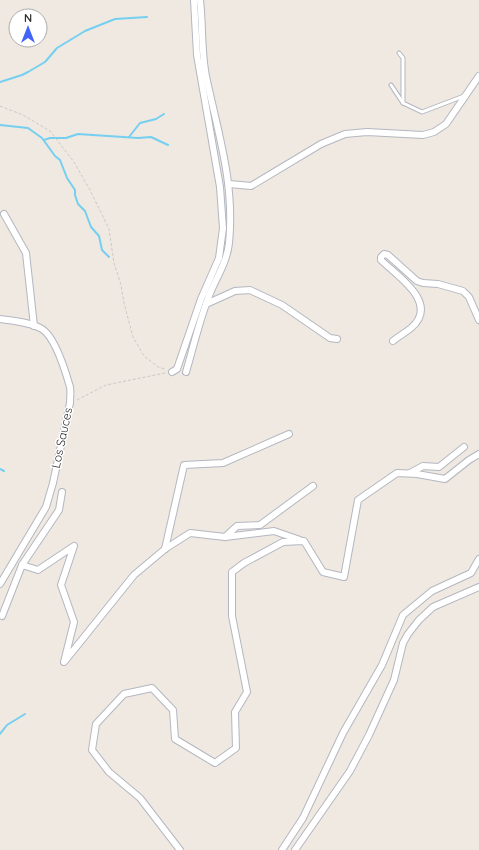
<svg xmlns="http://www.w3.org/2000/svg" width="479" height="850" font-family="Quicksand,sans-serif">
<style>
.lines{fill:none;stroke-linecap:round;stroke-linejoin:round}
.stream{stroke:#75cff0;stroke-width:2}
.service-casing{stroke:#b4b7c1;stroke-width:5}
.minor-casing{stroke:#b4b7c1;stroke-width:8}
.path{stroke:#c9c9c9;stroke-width:1;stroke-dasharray:3 2;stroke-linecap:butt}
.service{stroke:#fff;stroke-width:3}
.minor{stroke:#fff;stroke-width:6}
.labels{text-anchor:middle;stroke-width:3;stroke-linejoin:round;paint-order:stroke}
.street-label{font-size:12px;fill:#2e2e2e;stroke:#fff}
</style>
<rect width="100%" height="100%" fill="#efe9e1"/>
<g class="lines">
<g class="stream">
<path d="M0,82L22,75L28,72L45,62L57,48L85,31L115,19L147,17"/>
<path d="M0,125L28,128L42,138L55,156L60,160L67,178L75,190V195L78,204L85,211L91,227L99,236L102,250L109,257"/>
<path d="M129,137L140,123L156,119L164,114"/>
<path d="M44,140L50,138H66L78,134L138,138L151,137L168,145"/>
<path d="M0,469L4,471"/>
<path d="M0,734L7,725L25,714"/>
</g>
<defs>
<g id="service">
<path d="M399,53L403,58V103L422,112L464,96"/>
<path d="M391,85L403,103"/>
</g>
<g id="minor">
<path d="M229,184L251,186L321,144L345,134L367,132L423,135L434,132L446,124L479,76"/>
<path d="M4,214L26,253L34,326"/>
<path d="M206,304L235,291L250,290L282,305L330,338L337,339"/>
<path d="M0,319C13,321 30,322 42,329C55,337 66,373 70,387C71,392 70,398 70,403L53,483L46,507L0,584"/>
<path d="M393,341C399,336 405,333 411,328C440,303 398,277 381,260V257L384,254L388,255L417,281L423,283L438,284L463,291L469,297L479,320"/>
<path d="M172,372L177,369L201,299L219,258L223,228L220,187L197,55L194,0"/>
<path d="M186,372C194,345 200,317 211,291C218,275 227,261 229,243C235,184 218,133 206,76C201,51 203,25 200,0"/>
<path d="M410,473L423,466L439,467L464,447"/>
<path d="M225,537L237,526L260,525L313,486"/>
<path d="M165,549L184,465L223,463L289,434"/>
<path d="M22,565L38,570L74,546L61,585L74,622L64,662L134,575L165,549L190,533L225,537L274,531L300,540"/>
<path d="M2,616L22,565L59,510L62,492"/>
<path d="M180,850L140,798L109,772L92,750L96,724L124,694L152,688L173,710L175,739L215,763L236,748L235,712L247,692L232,616V572L244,563L283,542L304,541L323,572L344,577L358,500L397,473L417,474L445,479L469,460L479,454"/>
<path d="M282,850L303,818L343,733L382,665L403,615L432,591L471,573L479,559"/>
<path d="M295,850L350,771L369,735L394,680L403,643L408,634L419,620L433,607L479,587"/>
</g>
</defs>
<use href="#service" class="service-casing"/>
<use href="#minor" class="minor-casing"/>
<g class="path">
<path d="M0,106L23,115L50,131L74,162L90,190L109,229L114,263L121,285L124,303L133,337L144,356L158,367L165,369"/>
<path d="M77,400L106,385L165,373"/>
</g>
<use href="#service" class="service"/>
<use href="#minor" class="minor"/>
</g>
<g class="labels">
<g class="street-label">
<text transform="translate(62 438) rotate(-78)" y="4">Los Sauces</text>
</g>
</g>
<g transform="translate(28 28)"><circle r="19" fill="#ffffff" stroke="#ababab"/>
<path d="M0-3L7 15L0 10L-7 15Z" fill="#4264fb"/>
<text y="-6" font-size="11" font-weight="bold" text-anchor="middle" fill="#2e2e2e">N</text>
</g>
</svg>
